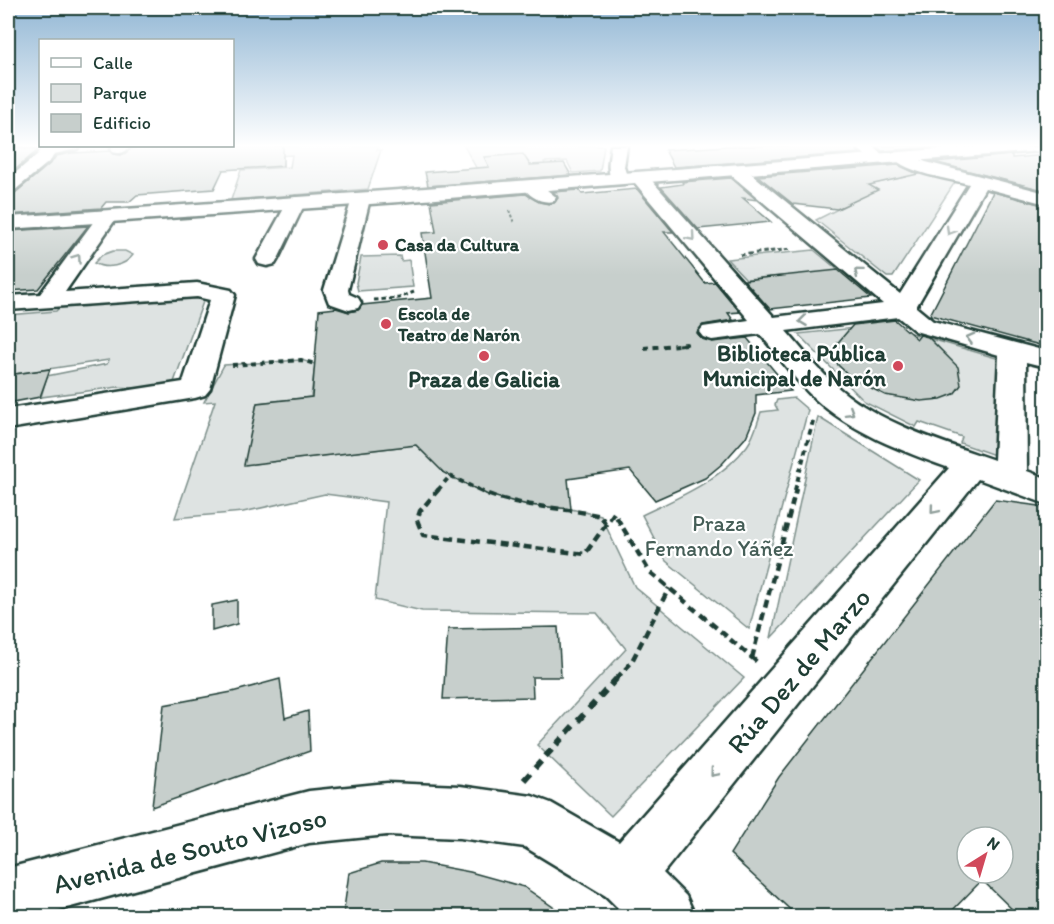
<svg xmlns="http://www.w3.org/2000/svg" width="1054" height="924" font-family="Itim,sans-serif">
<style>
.green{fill:#dee3e2;stroke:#7e908b;stroke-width:1.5}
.building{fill:#c7cfcc;stroke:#1f3d34;stroke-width:1.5;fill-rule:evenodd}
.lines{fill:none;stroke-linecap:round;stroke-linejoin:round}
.minor-casing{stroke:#1f3d34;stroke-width:5}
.major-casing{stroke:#1f3d34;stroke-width:5}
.path-far4{stroke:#1f3d34;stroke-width:2;stroke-dasharray:3 2;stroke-linecap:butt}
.path-far3{stroke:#1f3d34;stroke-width:3;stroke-dasharray:4.5 3;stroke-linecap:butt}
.path-far2{stroke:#1f3d34;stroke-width:4;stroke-dasharray:5 4.5;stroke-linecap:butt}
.path-far1{stroke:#1f3d34;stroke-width:4.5;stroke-dasharray:8 5;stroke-linecap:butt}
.path{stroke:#1f3d34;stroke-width:6;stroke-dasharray:9 7;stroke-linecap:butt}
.minor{fill:#fff;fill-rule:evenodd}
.major{fill:#fff;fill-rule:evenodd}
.oneway{stroke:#8f9e9a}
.poi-dot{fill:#d1495b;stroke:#fff;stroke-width:2}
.labels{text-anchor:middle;stroke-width:4.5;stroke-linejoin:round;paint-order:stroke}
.far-poi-label{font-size:18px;font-weight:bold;fill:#1f3d34;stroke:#fff;text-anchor:start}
.poi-label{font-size:22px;font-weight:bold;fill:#1f3d34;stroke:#fff;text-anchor:end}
.park-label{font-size:22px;fill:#455e57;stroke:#fff}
.near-street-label{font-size:27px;fill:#1f3d34;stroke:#fff}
</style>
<rect width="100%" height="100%" fill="#fff"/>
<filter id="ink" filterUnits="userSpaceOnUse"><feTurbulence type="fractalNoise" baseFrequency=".0167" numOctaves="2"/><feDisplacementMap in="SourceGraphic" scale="12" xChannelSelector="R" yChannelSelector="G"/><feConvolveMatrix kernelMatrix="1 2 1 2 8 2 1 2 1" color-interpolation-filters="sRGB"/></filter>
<g filter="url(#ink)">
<g class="green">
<path d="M272,146H378L377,150H381L368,189L231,200L241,170L290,167L292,155L250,157Z"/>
<path d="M464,146H604L600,171L573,173L567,161L544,162L549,175L483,180Z"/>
<path d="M920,169L957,179L893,277H887L816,220L856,200L841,191L905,177Z"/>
<path d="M814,250L838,270L790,282L783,276L746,279L727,259Z"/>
<path d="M113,251H125L133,255C125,266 106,270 94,263L102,255Z"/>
<path d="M400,256L401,261L409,260L413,287L358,291L356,283L361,257Z"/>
<path d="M193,296L204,299L174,382L146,389L118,387L41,397L47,376L107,364L109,360L8,375V315L56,311L60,307Z"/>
<path d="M883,325L1003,360L1000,457L960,443L962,437L919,422L916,427L864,401L798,334Z"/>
<path d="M301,360L315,364L311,397L257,403L245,465L416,445L444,473L488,495L528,505L571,509L601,516L635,587L744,678L611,816L537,745L626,649L597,613L422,611L375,600L386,502L325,494L243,512L175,518L215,401L204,402L224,365Z"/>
<path d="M794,398L808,410L749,629L666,561L642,515C679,497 721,480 747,446C754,437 757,424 761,412L778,410L775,405L777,400Z"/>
<path d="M818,417L919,480L771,638Z"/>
</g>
<g class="building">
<path d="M8,146H11L39,149L8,176Z"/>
<path d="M143,146H283V166L223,170L214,189L137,195L129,202H106L101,208L8,215V194L15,193L52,162L56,156L71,153L110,151L113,154L121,155L131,149Z"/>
<path d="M727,146H853L859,153L674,167L665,150Z"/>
<path d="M876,146H948L882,151Z"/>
<path d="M523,154L530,165L564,163L571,175L428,186L425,172L489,167L484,157Z"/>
<path d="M1012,155V158L1047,155V191L934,162Z"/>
<path d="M898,165L918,174L869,185L878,190L837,209L793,204L758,176Z"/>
<path d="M731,178L757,200L743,198L771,222L698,229L661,187L683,184L682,182Z"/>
<path d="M637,189L673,232H664L705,283L715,282L740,312L728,313L733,320L703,325L697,333L702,339L712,342L747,338L791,391L756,395V413L746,437L722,464L705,478L655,500L630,470L568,479L571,509L528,505L488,495L444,473L416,445L244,465L257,403L312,397L319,310L336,308L349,312L358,310L362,305L432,298L422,233L436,232L431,202L526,194L539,202L549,204L554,203L558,198L553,192L579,190L582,194Z"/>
<path d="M993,192L1047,206V347L930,315Z"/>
<path d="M88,226L38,289L8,291V231Z"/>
<path d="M838,270L871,298L770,309L744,280Z"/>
<path d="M895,320L917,339L920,335L928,337L958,367L961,385L954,394L941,399L921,401L885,395L853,379L838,365L834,354V347L853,325Z"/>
<path d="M50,369L40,397L8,403V375Z"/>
<path d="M995,500L1047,507V916H1019L982,880L947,916H797L730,854L779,777ZM967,837H1003V873H967Z"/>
<path d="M237,600V624L212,631V605Z"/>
<path d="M558,627L561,677H532L533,697L443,699L448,629Z"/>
<path d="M280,679L285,718L308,711L310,751L152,807L164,705L232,692Z"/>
<path d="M381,863H422L470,872L524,887L566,916H343L349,873Z"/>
</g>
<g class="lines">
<defs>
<g id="minor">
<path d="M49,146H79L77,149L54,154L51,160L14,191L8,192V179L38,154L42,148Z"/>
<path d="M113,146H130C125,153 121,154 113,152L111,149Z"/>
<path d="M611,146H627L624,167L628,179L625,183H613C606,171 609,159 611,146Z"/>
<path d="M855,146H873L887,159L885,162H873Z"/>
<path d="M901,152L926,162L1046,193V204L985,188L916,307L933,321L1046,351V367L1026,362L1027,471L1046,478V504L978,479L663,873L686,896L695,916H626L606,896L525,847L460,838L387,835L309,843L37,916H8V868L309,791L387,783L460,786L532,796L551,803L619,842L949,468C902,451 851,432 814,398C794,379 778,355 760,334L712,340L703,337L699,332L703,327L749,320L630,177L633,173H645L774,317L883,304L730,174L727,170L730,166H742L900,294L969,184C950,179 905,173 893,157L895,154ZM898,317L915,331L999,355L994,460C942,442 872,421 832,382C816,367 801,348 786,331Z"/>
<path d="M531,181L537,182L556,197L554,201C541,204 529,196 522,186L525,182Z"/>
<path d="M361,193L368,195L370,199L348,290L349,294L358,298L361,303L358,308L349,310L329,303L324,290L352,199L354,195Z"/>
<path d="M296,197L303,199L305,203L278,259L275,264L267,266L259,264L256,259L287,203L289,199Z"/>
<path d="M107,211L114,213L117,217L65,292L197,283L231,290L235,295L210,389L205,395L195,398L8,429V409L183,382L210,300L197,297L8,310V296L40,294L100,213Z"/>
</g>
<path id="major" d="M978,146L1046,147L1039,151L399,202L8,229V217L399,190Z"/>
</defs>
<use href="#minor" class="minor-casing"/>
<use href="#major" class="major-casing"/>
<path class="path-far4" d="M509,210L514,223"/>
<g class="path-far3">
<path d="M740,255L792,249"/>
<path d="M374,300L399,298L414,292"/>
<path d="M678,345L688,344"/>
</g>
<g class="path-far2">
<path d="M644,348L688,344"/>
<path d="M831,356L834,347"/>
<path d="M232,365L301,360L315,364"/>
<path d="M438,490L450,476L479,490"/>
<path d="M795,490L814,417"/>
</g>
<g class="path-far1">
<path d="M439,489L420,511L417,520L423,535L585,554L614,513L649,571L757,662"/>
<path d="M476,489C514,508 560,506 601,516L605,523"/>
<path d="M752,658L796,489"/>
<path d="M616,679L631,663L669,588"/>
</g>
<path class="path" d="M524,780L617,678"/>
<use href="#minor" class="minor"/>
<use href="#major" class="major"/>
</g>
<defs><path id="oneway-chevron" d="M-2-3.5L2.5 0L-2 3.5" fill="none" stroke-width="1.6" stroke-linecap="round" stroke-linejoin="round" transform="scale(1.5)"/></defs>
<g class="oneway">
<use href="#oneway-chevron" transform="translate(950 231) rotate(121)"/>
<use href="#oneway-chevron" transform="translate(691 237) rotate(49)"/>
<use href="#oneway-chevron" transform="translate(77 258) rotate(-55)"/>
<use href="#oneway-chevron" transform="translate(858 272) rotate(-140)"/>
<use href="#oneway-chevron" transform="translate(803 321) rotate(173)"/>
<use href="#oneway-chevron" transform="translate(970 338) rotate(-165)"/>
<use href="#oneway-chevron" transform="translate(850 412) rotate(32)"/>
<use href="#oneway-chevron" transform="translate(934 510) rotate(130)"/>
<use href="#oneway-chevron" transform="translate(714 773) rotate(130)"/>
</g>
</g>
<linearGradient id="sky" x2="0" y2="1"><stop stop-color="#91b6d4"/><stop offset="0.53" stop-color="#fff"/><stop offset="1" stop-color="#fff" stop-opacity="0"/></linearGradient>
<rect width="1054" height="275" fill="url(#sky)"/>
<g class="poi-dot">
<circle cx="383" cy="245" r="6"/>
<circle cx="386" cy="324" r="6"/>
<circle cx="484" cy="356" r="6"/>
<circle cx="898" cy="366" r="6"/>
</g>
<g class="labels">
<g class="far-poi-label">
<text x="395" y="251">Casa da Cultura</text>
<text x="398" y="320">Escola de<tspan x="398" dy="21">Teatro de Narón</tspan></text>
</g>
<g class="poi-label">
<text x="886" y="361">Biblioteca Pública<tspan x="886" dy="25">Municipal de Narón</tspan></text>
<text x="484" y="387" text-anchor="middle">Praza de Galicia</text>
</g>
<g class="park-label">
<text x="719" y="531">Praza<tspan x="719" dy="25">Fernando Yáñez</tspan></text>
</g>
<g class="near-street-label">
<text transform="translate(799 671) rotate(-50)" y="9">Rúa Dez de Marzo</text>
<text transform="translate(190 851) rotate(-14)" y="9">Avenida de Souto Vizoso</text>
</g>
</g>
<rect width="1054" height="924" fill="none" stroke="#fff" stroke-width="30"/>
<rect x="15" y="15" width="1024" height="894" fill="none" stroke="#1f3d34" stroke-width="2" filter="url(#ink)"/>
<rect x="39" y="39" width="195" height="108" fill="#ffffff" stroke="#a5b1ae" stroke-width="1.5"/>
<rect x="51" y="58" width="30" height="9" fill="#ffffff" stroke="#a5b1ae" stroke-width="1.5"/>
<text x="93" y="69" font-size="18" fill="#1f3d34">Calle</text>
<rect x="51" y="84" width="30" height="18" fill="#dee3e2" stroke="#a5b1ae" stroke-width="1.5"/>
<text x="93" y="99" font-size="18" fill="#1f3d34">Parque</text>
<rect x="51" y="114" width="30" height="18" fill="#c7cfcc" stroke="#a5b1ae" stroke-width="1.5"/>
<text x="93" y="129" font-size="18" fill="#1f3d34">Edificio</text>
<g transform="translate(985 855) rotate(37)"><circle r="28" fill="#ffffff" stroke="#a5b1ae" stroke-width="1.5"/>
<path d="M0-4.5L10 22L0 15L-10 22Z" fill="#d1495b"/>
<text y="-9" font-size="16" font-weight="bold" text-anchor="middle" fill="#1f3d34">N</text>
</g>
</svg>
